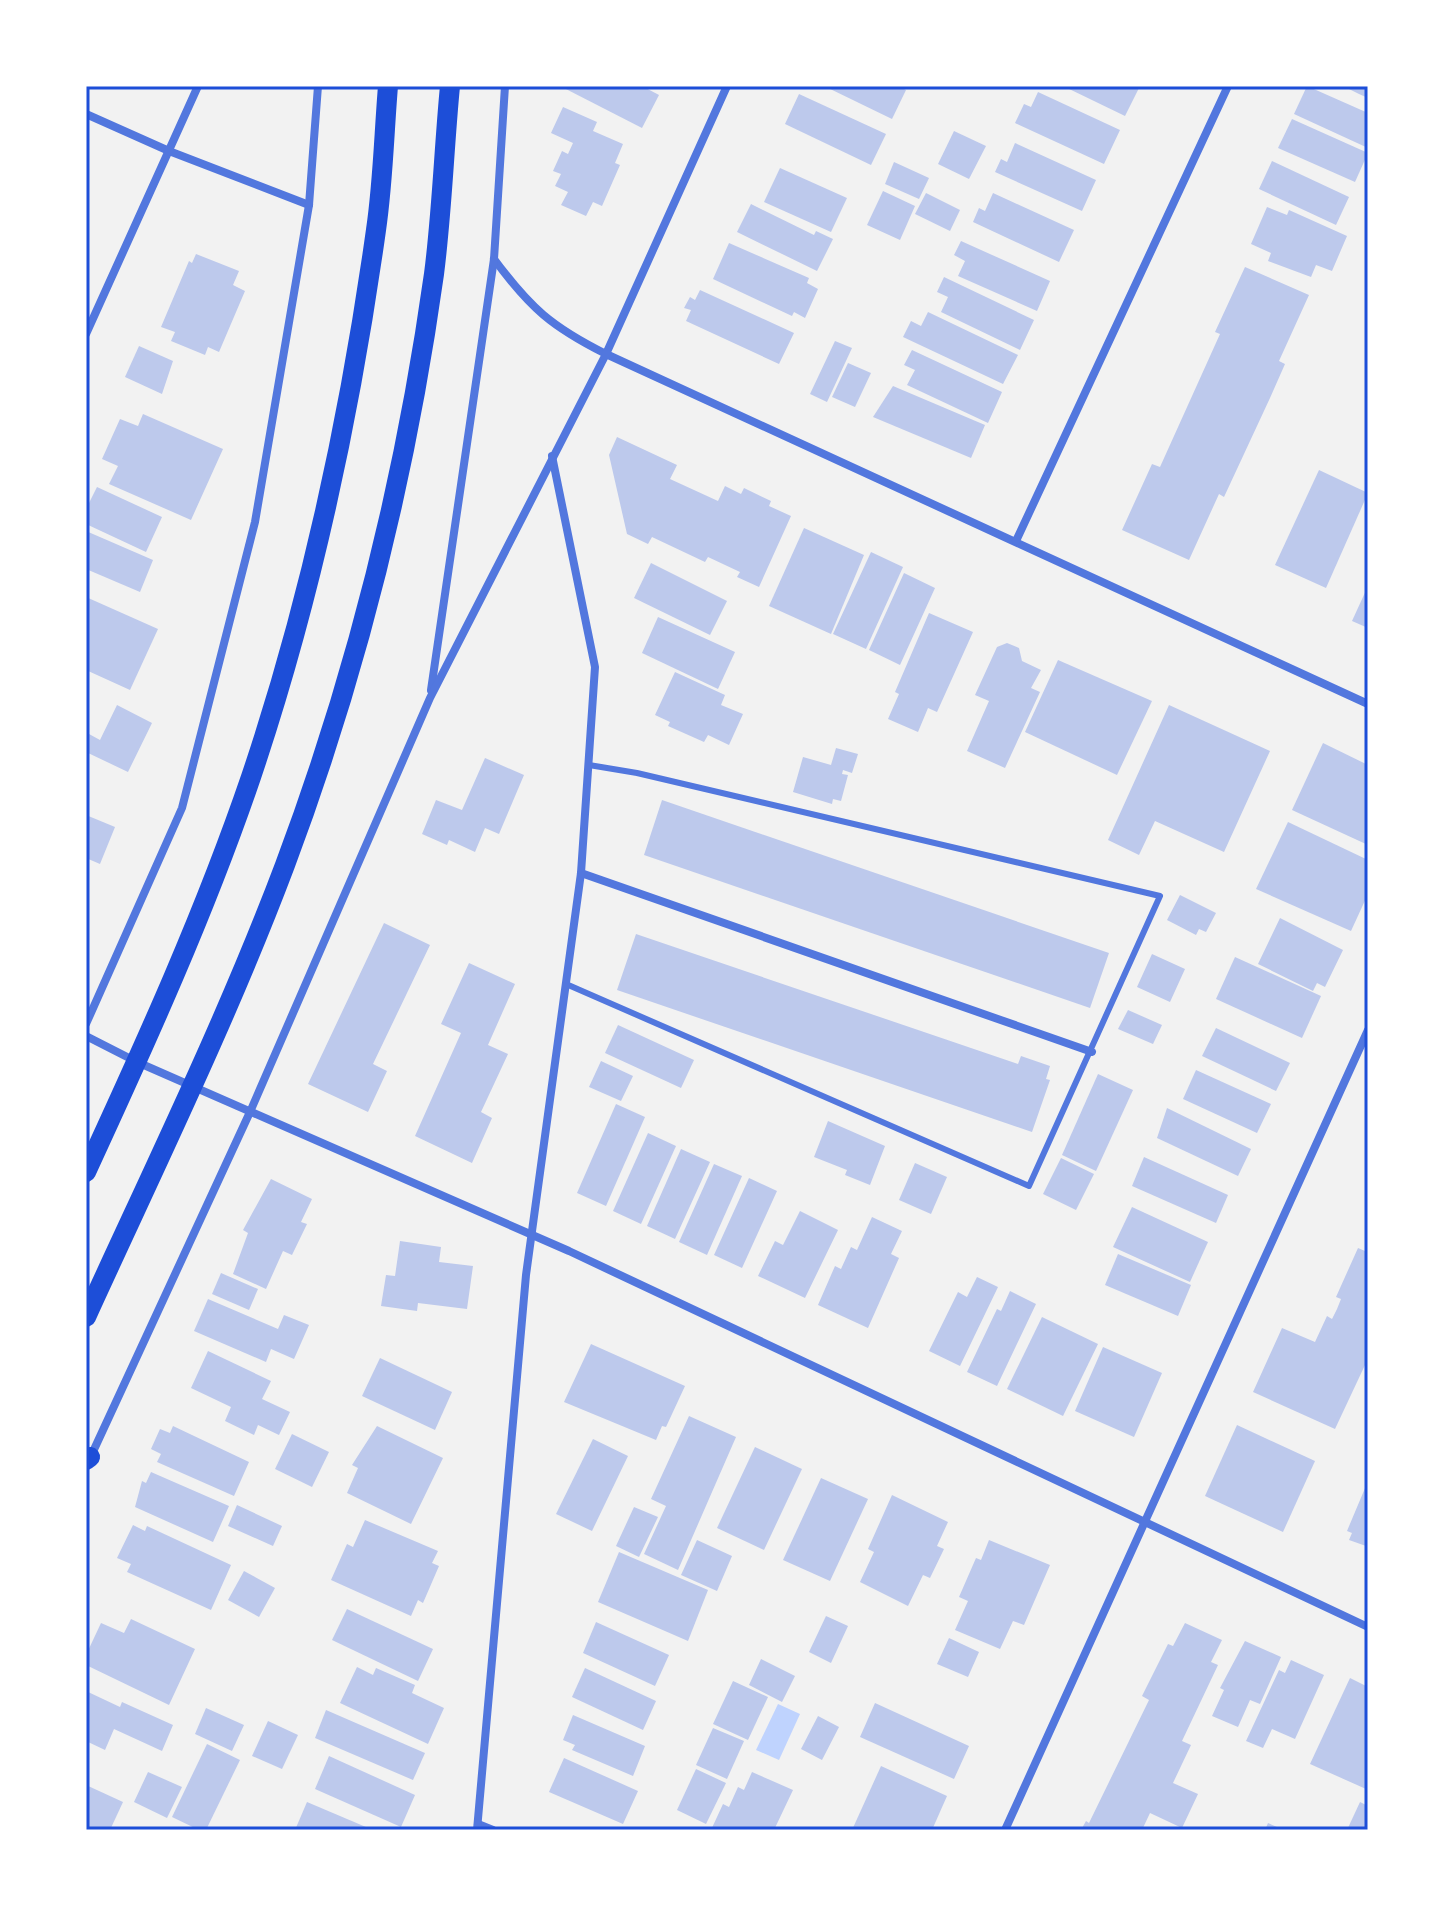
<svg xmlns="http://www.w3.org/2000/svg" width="1454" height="1916" font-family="Inter,sans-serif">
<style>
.water{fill:#bfd3fe}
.building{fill:#bdc9ec}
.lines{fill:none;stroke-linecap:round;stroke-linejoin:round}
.service{stroke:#5277de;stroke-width:6}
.minor{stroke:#5277de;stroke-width:8}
.primary{stroke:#1d4ed8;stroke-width:20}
.neatline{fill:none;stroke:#1d4ed8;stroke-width:3}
</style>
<rect width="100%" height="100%" fill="#f2f2f2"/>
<path class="water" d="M778,1704L800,1714L779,1760L756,1750Z"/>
<g class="building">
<path d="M560,86H642L659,95L642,128Z"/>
<path d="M824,86H898L906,90L892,119Z"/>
<path d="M1063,86H1140L1125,116Z"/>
<path d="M1307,86L1368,113V148L1294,114Z"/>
<path d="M1343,86H1368V98L1359,94Z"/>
<path d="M1038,92L1120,130L1104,164L1015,123L1024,104L1031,107Z"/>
<path d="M799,94L886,134L871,165L785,124Z"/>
<path d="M563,107L597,122L593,131L623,144L615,163L620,165L602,206L593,202L586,216L561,205L568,192L555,186L561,174L553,171L562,151L568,154L573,143L551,133Z"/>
<path d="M1292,119L1368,153L1355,182L1278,148Z"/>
<path d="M954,131L986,146L969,179L938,164Z"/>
<path d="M1015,143L1096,180L1082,211L995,172L1001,159L1007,162Z"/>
<path d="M1272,161L1349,197L1336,225L1259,189Z"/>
<path d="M894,162L929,178L919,199L885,184Z"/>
<path d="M780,168L847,198L831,232L764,202Z"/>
<path d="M883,191L915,206L900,240L867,225Z"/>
<path d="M926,193L960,210L950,231L915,214Z"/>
<path d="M993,193L1074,230L1059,262L973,222L979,208L985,211Z"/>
<path d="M751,204L814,235L816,231L833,239L817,271L737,232Z"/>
<path d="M1267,207L1287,215L1289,210L1347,236L1332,271L1316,265L1311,277L1268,261L1271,253L1251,244Z"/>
<path d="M961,241L1050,281L1037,311L958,276L965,261L954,255Z"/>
<path d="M729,243L809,278L807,283L818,289L805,318L794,312L792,316L713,279Z"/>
<path d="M196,254L239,271L233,285L245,291L219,352L208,347L205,355L171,341L175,332L161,327L189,261L192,263Z"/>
<path d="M1245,267L1309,295L1279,361L1285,364L1270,398L1224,497L1219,494L1189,560L1122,530L1152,464L1160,467L1220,334L1215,332Z"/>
<path d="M944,277L1034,320L1020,350L941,312L948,297L937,292Z"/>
<path d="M700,290L794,333L779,364L686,321L691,310L684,308L690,297L695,300Z"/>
<path d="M928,312L1018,355L1003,384L903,337L911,321L921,326Z"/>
<path d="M835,341L852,348L827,402L810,394Z"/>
<path d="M139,346L173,361L162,394L125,377Z"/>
<path d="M912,350L1002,392L988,423L907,385L915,370L904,365Z"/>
<path d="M848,363L871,373L855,407L832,397Z"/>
<path d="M893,386L985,425L971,458L873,417Z"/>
<path d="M143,414L223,449L191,520L109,484L118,466L102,459L120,419L138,426Z"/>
<path d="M617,437L677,465L670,479L718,501L725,486L741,494L744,488L771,501L769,506L791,516L759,587L737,577L740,572L708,557L705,562L652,537L648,544L627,534L609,455Z"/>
<path d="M1319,470L1368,493L1326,588L1275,565Z"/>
<path d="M97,487L162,517L146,552L86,524V509Z"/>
<path d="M804,528L864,555L831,634L769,606Z"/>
<path d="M86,531L153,560L140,592L86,569Z"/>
<path d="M871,552L903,567L866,649L833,634Z"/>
<path d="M651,563L727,601L710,635L634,598Z"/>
<path d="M904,573L935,588L900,665L869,650Z"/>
<path d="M1368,586V628L1352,621Z"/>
<path d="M86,597L158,629L130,690L86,670Z"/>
<path d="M929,613L973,632L937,712L928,708L918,732L888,719L899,694L895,692Z"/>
<path d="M658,617L735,652L718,689L642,653Z"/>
<path d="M1007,643L1019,648L1022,661L1041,670L1031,688L1040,692L1005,768L967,751L989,701L975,695L997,647Z"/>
<path d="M1058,660L1152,701L1117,775L1025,732Z"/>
<path d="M675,672L725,695L721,705L743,714L729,745L708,735L704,742L668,726L670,722L655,715Z"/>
<path d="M117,705L152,723L128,772L86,752L89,734L100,740Z"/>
<path d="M1169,705L1270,751L1224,852L1155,821L1139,855L1108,840Z"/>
<path d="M1323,743L1368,765V845L1292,810Z"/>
<path d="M836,748L858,754L852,773L843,770L842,774L848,775L841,801L833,799L832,804L793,792L803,757L831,765Z"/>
<path d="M485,758L524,775L499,834L485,828L475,852L449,840L447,845L422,834L436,800L462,810Z"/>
<path d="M662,800L1109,953L1090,1008L644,855Z"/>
<path d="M86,815L115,827L100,864L86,858Z"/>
<path d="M1288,822L1368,860V894L1351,931L1256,889Z"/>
<path d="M1180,895L1216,913L1206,932L1199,929L1196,935L1167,920Z"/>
<path d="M1280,918L1343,950L1325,987L1317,983L1313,991L1258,964Z"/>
<path d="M384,923L430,945L373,1064L387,1071L368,1112L308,1084Z"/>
<path d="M636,934L1018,1064L1021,1056L1050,1066L1046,1079L1050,1080L1032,1132L617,990Z"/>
<path d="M1152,954L1185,969L1170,1002L1137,987Z"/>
<path d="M1235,957L1321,996L1302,1038L1216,999Z"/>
<path d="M469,963L515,984L488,1045L508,1054L481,1112L492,1118L472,1163L415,1136L461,1033L441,1024Z"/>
<path d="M1128,1010L1162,1025L1153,1044L1118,1029Z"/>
<path d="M618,1025L694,1060L681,1088L605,1053Z"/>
<path d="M1216,1028L1290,1063L1276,1091L1202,1056Z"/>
<path d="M601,1061L633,1076L621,1101L589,1087Z"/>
<path d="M1196,1070L1271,1104L1257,1133L1183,1099Z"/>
<path d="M1098,1074L1133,1090L1096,1171L1062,1155Z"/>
<path d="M616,1104L645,1117L606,1206L577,1193Z"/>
<path d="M1167,1108L1251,1149L1238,1176L1157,1138Z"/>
<path d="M828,1121L885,1146L870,1185L845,1175L847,1170L814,1157Z"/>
<path d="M648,1133L676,1146L641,1224L613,1211Z"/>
<path d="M681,1149L710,1162L675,1239L647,1226Z"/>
<path d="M1144,1157L1228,1195L1216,1223L1132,1186Z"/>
<path d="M1061,1158L1094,1174L1076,1210L1043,1194Z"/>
<path d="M915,1163L947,1177L931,1214L899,1200Z"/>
<path d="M714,1164L742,1176L707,1255L679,1242Z"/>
<path d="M749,1178L777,1191L742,1268L714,1255Z"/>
<path d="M271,1179L312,1199L301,1222L307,1224L292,1255L283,1251L266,1289L233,1274L248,1233L243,1230Z"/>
<path d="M1132,1207L1208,1242L1190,1282L1113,1247Z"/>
<path d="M800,1211L838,1230L805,1298L758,1276L775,1241L783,1245Z"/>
<path d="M872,1217L902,1231L891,1254L899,1258L868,1328L818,1305L835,1266L841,1269L851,1247L857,1250Z"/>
<path d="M400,1241L441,1247L439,1262L473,1266L467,1309L418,1303L417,1311L381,1306L386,1275L395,1276Z"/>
<path d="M1368,1245V1366L1365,1365L1335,1429L1253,1392L1282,1328L1315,1342L1327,1316L1332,1319L1337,1309L1341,1299L1336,1297L1358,1248L1365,1251Z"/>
<path d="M1118,1254L1191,1285L1178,1316L1105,1285Z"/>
<path d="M221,1273L258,1289L249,1310L212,1294Z"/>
<path d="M977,1277L998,1287L960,1366L929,1351L958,1292L967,1297Z"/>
<path d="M1010,1291L1036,1304L997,1386L967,1372L997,1309L1001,1311Z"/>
<path d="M208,1299L278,1329L284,1315L309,1325L294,1359L271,1349L266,1362L194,1331Z"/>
<path d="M1042,1317L1098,1344L1063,1416L1007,1389Z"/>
<path d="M591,1344L685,1386L666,1427L662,1426L656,1440L564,1402Z"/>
<path d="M1103,1347L1162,1373L1134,1437L1075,1411Z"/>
<path d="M208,1351L271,1381L262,1399L290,1412L279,1435L258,1425L254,1435L225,1421L231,1407L191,1388Z"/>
<path d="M380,1358L452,1392L435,1430L362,1396Z"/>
<path d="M689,1416L736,1437L678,1570L644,1554L666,1506L651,1499Z"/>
<path d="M1237,1425L1315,1461L1283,1532L1205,1496Z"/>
<path d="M173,1426L249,1462L234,1496L157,1462L161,1454L151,1449L160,1429L170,1433Z"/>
<path d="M377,1426L443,1458L411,1524L347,1493L358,1468L352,1465Z"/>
<path d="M292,1434L329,1452L312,1487L275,1469Z"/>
<path d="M593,1439L628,1456L592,1531L556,1514Z"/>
<path d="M755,1447L802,1469L764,1550L717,1528Z"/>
<path d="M151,1472L229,1506L213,1542L135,1507L142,1481L146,1483Z"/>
<path d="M821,1478L868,1499L830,1581L783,1560Z"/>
<path d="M1368,1481V1541L1366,1546L1349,1540L1352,1533L1347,1531Z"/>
<path d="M892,1495L948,1522L937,1546L944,1549L930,1578L923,1575L908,1606L860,1582L874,1552L868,1549Z"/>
<path d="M237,1505L282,1526L273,1546L228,1526Z"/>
<path d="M634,1507L658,1517L639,1557L616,1546Z"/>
<path d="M365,1520L438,1551L432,1563L439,1566L423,1603L418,1600L411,1616L331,1580L347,1544L353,1547Z"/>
<path d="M133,1525L145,1531L147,1526L231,1565L211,1610L127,1572L131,1564L117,1558Z"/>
<path d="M697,1540L732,1556L717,1591L681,1575Z"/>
<path d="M989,1540L1050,1565L1024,1625L1013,1621L1000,1649L955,1630L968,1601L959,1597L976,1558L981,1560Z"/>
<path d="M619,1552L708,1590L688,1641L598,1602Z"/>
<path d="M244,1571L275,1588L259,1617L228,1600Z"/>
<path d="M347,1609L433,1649L418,1681L332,1640Z"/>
<path d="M826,1616L848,1626L831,1663L809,1652Z"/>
<path d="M131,1619L195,1649L169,1705L86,1665V1655L101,1623L124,1633Z"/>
<path d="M596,1622L669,1655L655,1686L583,1653Z"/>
<path d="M1185,1623L1222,1640L1211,1662L1218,1665L1182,1741L1191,1745L1173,1783L1198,1794L1182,1828L1150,1813L1142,1830H1081L1086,1821L1089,1823L1149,1700L1142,1696L1168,1644L1173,1646Z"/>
<path d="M949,1638L979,1652L968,1677L937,1664Z"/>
<path d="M1245,1641L1281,1657L1260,1704L1250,1700L1238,1727L1212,1716L1224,1690L1220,1688Z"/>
<path d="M761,1659L795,1676L782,1702L749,1685Z"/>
<path d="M1291,1660L1324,1675L1295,1739L1272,1729L1263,1748L1246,1741L1279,1670L1285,1673Z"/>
<path d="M357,1667L373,1675L376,1668L415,1685L412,1693L444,1708L428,1744L340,1703Z"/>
<path d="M585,1668L656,1701L643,1730L572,1697Z"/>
<path d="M1350,1678L1368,1687L1366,1789L1310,1764Z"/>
<path d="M733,1681L768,1697L748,1740L713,1724Z"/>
<path d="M86,1691L120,1707L122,1702L173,1725L162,1751L114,1729L105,1750L86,1741Z"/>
<path d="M875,1703L969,1746L954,1779L860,1737Z"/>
<path d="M206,1708L244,1725L232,1751L195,1734Z"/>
<path d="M326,1710L425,1753L413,1780L315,1738Z"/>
<path d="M573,1715L645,1746L633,1776L572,1750L575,1745L563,1740Z"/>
<path d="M818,1716L839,1727L822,1760L801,1749Z"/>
<path d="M268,1721L298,1735L282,1769L252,1756Z"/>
<path d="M713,1728L744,1741L727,1779L696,1765Z"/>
<path d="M207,1744L240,1760L206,1830H199L172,1817Z"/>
<path d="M329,1756L415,1795L401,1827L315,1789Z"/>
<path d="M564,1758L638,1791L623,1824L549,1792Z"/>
<path d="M881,1766L947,1796L932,1830H852Z"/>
<path d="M696,1769L726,1783L706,1824L677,1810Z"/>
<path d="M148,1772L182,1787L167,1818L134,1802Z"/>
<path d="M752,1772L793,1790L774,1830H711L723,1804L729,1807L738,1787L744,1790Z"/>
<path d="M86,1785L123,1802L110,1830H86Z"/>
<path d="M307,1802L373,1830H295Z"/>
<path d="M1360,1802L1368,1806V1830H1347Z"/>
<path d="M1268,1823L1284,1830H1265Z"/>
</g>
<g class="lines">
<path class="service" d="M566,984L1029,1186L1160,896L637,773L589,765"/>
<g class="minor">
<path d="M86,114L169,151L309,205"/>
<path d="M494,259C530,308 552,327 606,354L1368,704"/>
<path d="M86,334L198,86"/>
<path d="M1016,541L1228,86"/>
<path d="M431,690L494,259L505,86"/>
<path d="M581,873L1092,1052"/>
<path d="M86,1024L182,808L255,522L309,205L318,86"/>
<path d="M86,1036L137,1062L569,1251L1368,1627"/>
<path d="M91,1456L250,1112L430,698L606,354L727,86"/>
<path d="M478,1824L493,1830"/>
<path d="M477,1830L526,1275L581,873L595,667L552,456"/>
<path d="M1005,1830L1368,1030"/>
</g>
<g class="primary">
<path d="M86,1172C146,1042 205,912 251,777C311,599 350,416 376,230C383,183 384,134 388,86"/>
<path d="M86,1317C154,1168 227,1019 285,865C356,676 406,474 434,274C442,212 444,148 450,86"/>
<path d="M86,1460L90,1457"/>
</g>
</g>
<rect width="1454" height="1916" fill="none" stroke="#ffffff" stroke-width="176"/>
<rect x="88" y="88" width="1278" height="1740" class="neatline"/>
</svg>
